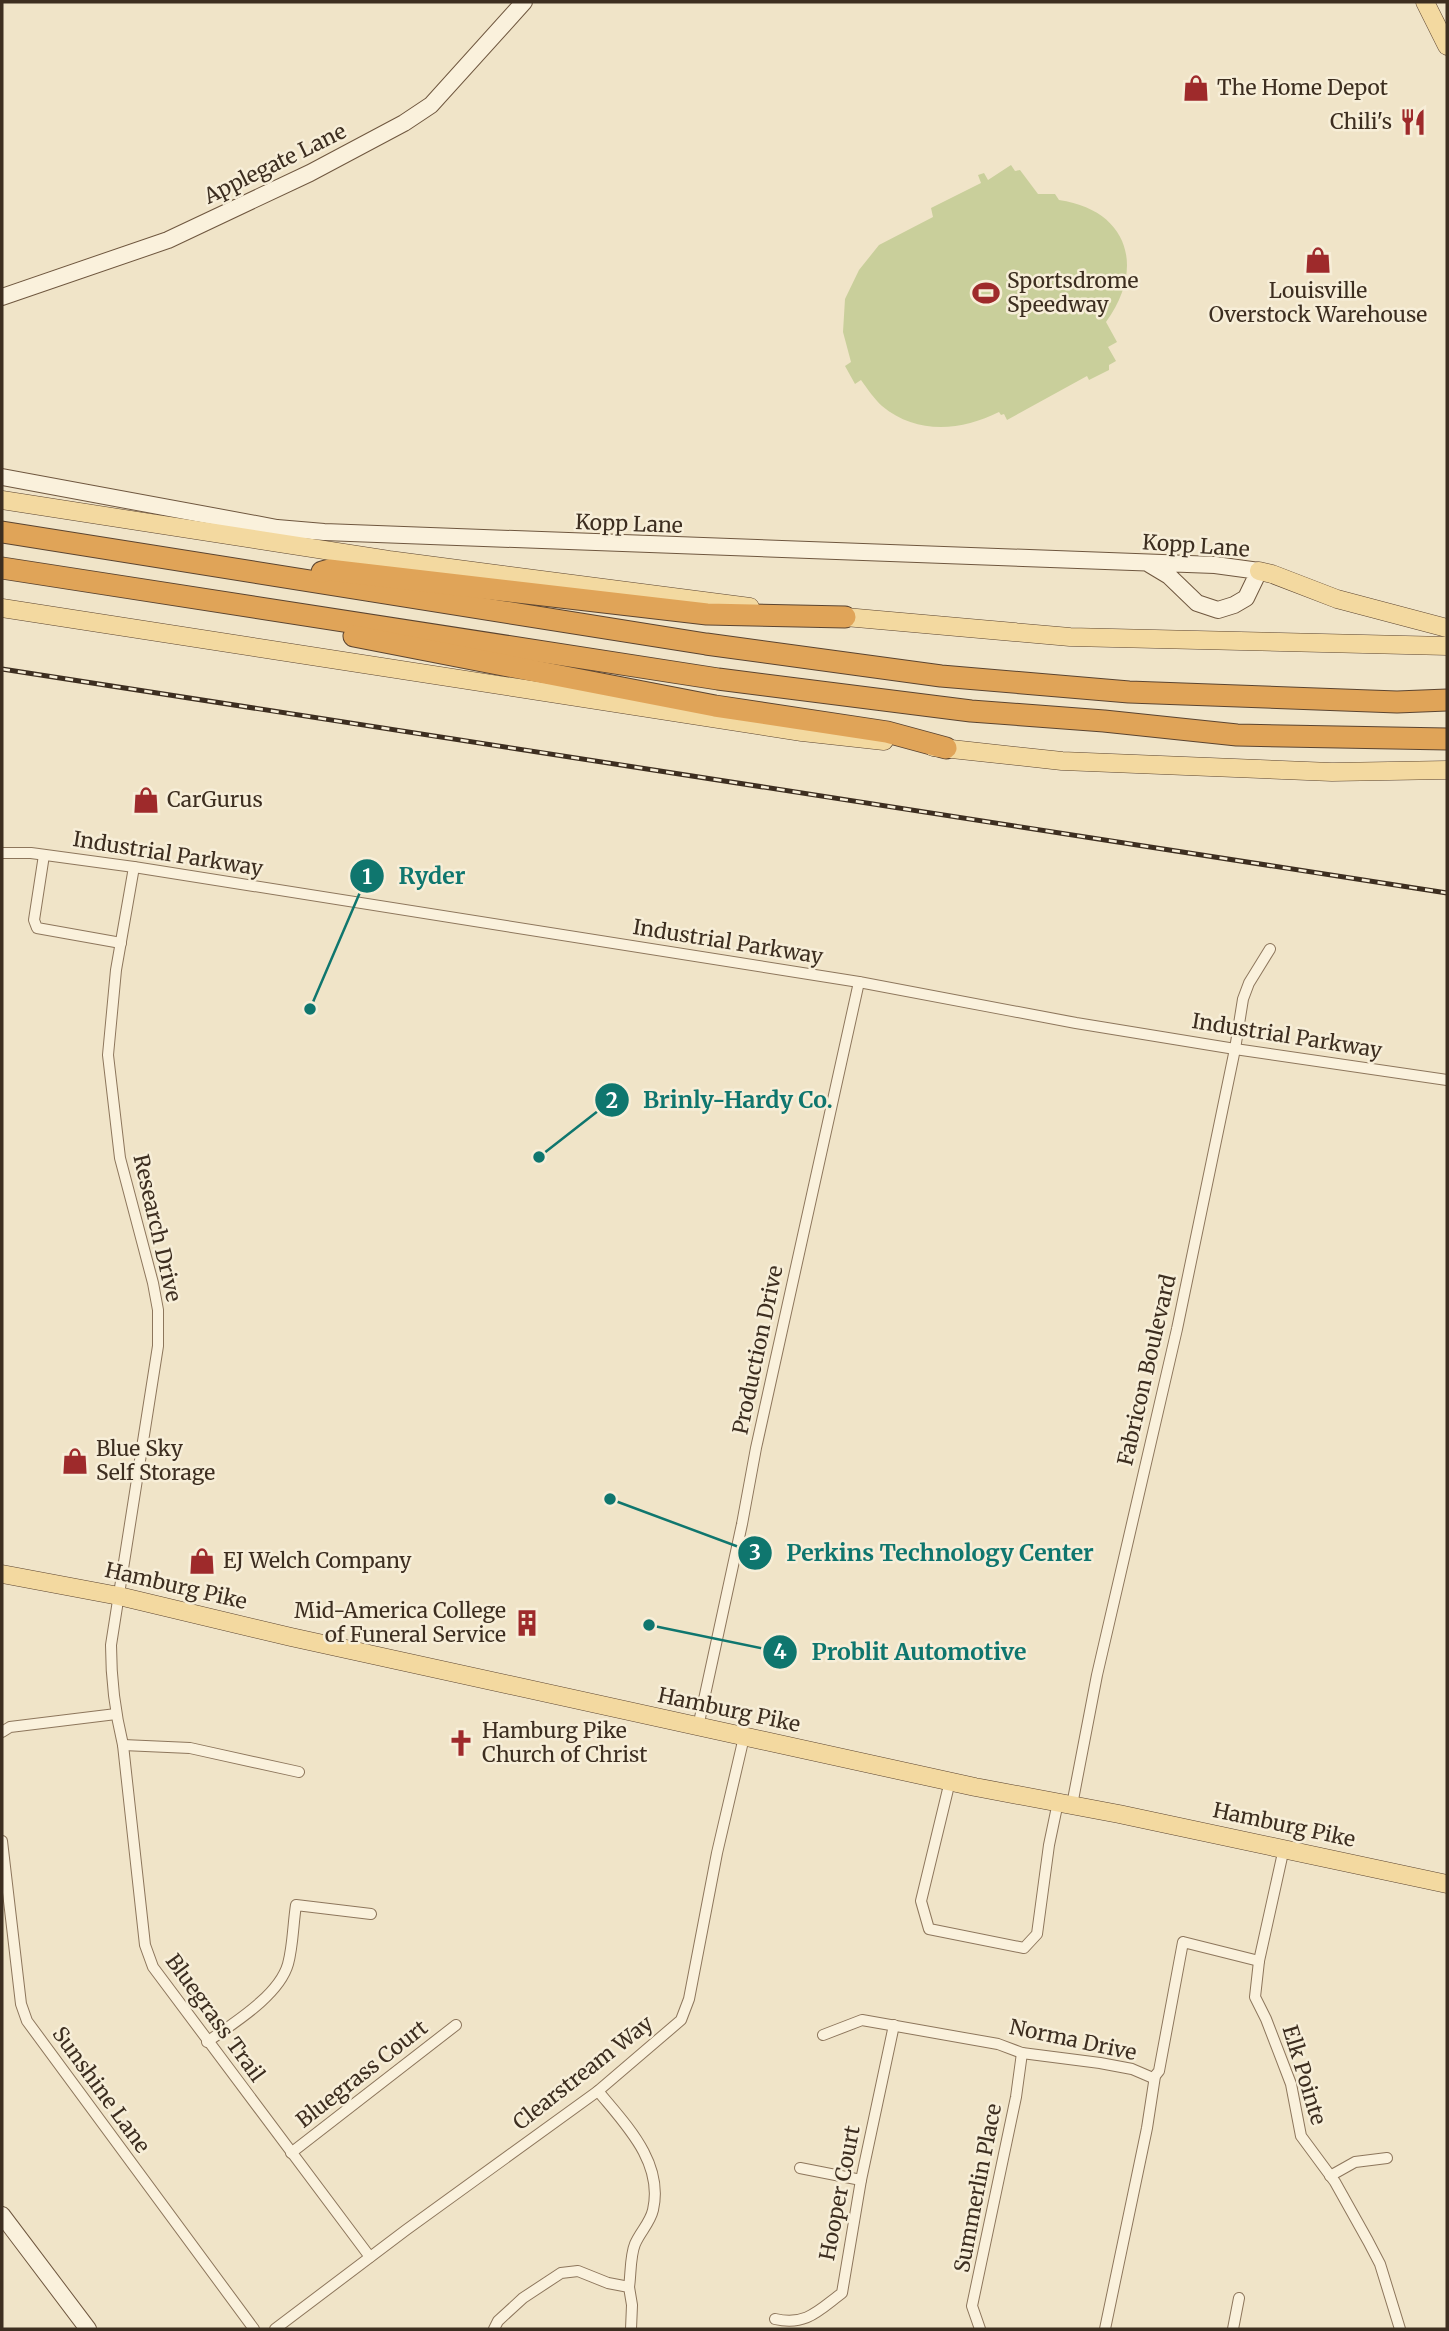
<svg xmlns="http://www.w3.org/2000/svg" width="1449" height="2331" font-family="Merriweather,serif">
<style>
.green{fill:#c9cf9b}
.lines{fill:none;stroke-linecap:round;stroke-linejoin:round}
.street-casing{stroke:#8d765c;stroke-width:12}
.secondary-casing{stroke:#6f573f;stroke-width:18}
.primary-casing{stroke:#5b4430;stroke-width:19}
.highway-casing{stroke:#5b4430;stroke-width:23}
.street{stroke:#faf1dc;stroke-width:10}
.secondary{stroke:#faf1dc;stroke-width:16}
.primary{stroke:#f3d9a0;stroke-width:18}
.highway{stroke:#e0a458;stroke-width:21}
.rail-casing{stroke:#3d2e20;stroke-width:5}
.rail{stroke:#f7eed8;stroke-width:2.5;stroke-dasharray:8;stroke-linecap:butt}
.labels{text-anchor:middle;stroke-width:5;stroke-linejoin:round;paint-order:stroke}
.poi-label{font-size:21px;fill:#3d2e20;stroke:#f7eed8;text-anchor:start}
.street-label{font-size:21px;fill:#3d2e20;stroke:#f7eed8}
.leader{fill:none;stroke:#0f766e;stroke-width:2.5}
.callout-dot{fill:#0f766e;stroke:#f7eed8;stroke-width:2.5}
.mark-label{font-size:21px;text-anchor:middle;font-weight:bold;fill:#fff}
.callout-label{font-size:23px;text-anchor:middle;font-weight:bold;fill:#0f766e;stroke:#f7eed8;stroke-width:5;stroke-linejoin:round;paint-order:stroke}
</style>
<rect width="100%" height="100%" fill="#f0e4c8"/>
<path class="green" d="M1011,165L1015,171L1020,170L1038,194H1055L1059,200C1128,210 1146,267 1106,322L1117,342L1108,347L1116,361L1109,365V370L1089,380L1087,376L1007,420L1004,414L1001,415L999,412C961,431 917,435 882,406C874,399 867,388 861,380L855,384L845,366L851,362L843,332L845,299L859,270L879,245L933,217L931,208L981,183L978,175L984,173L988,180Z"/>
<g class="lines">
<defs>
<g id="street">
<path d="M2,853H31L134,867L859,982L1076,1023L1235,1049L1447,1080"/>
<path d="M44,855L34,920L37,928L121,943"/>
<path d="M134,867L116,970L108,1055L120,1158L153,1283L158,1310V1346L111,1645C111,1679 115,1712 123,1745L145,1945L153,1967L370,2257"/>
<path d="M698,1727L742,1524L756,1448L859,982"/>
<path d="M2,1732L10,1727L116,1714"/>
<path d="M123,1745L190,1748L299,1772"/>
<path d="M950,1781L921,1901L929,1929L1024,1948L1037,1934L1049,1845L1058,1802"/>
<path d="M1072,1805L1097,1675L1177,1329L1235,1049L1243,999L1249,983L1270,949"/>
<path d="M2,1841L21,2004L27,2021L254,2329"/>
<path d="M1284,1848L1259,1961L1255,1997L1266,2019L1291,2084L1301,2136L1335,2182L1368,2241L1380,2264L1400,2329"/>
<path d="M823,2035L862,2020L998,2044L1022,2053L1100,2063L1132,2069L1153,2078L1155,2076"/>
<path d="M207,2042C232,2024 279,1996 288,1964C293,1946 293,1924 296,1905L371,1914"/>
<path d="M598,2091C625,2124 664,2162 653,2210C650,2223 640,2232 635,2244C630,2256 631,2274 629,2287"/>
<path d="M291,2153L456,2025"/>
<path d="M800,2168L861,2180"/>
<path d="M1330,2176L1355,2162L1387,2158"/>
<path d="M775,2319C806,2326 818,2311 842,2293L861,2180L894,2025"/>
<path d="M275,2329L406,2230L598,2091L681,2020L689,1999L717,1853L744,1737"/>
<path d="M494,2329L498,2321L523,2298L561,2273L578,2271L608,2283L629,2287L632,2305L631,2329"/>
<path d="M980,2329L972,2306L1016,2097L1022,2053"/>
<path d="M1105,2329L1147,2128L1155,2076L1159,2071L1183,1942L1259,1961"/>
<path d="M1233,2329L1239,2298"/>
</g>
<g id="secondary">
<path d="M2,297L168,240L310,173L404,123L431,105L524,2"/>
<path d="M2,477L277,528L324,532L1215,565L1259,571L1246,598L1234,605L1218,610L1197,603L1169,576L1149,564"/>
<path d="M2,2215L88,2329"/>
</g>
<g id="primary">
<path d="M1425,2L1447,46"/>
<path d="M2,500L389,560L750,607"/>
<path d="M1259,571L1272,574L1337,599L1447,628"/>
<path d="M2,608L802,732L884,741"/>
<path d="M834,616L1070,637L1447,646"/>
<path d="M933,747L1062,761L1332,772L1447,770"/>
<path d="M2,1574L119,1596L291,1637L975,1787L1119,1814L1447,1884"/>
</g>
<g id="highway">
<path d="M2,532L706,644L941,676L1129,692L1397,702L1447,700"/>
<path d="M2,568L718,679L971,711L1104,721L1237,735L1447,739"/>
<path d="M322,572L329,570L707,614L845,617"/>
<path d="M354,636L715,706L887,732L946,748"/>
</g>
</defs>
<use href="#street" class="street-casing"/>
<use href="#secondary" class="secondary-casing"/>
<use href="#primary" class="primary-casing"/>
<use href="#highway" class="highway-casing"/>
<use href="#street" class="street"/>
<use href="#secondary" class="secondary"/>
<use href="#primary" class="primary"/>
<use href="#highway" class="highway"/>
<defs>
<path id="rail" d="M2,669L1447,893"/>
</defs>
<use href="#rail" class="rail-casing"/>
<use href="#rail" class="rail"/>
</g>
<defs>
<symbol id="shop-bare" viewBox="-9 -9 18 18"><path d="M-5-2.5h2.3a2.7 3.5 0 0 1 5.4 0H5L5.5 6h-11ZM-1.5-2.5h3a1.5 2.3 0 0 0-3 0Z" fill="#9e2a2b" stroke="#f7eed8" stroke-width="2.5" paint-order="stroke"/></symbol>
<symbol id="restaurant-bare" viewBox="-9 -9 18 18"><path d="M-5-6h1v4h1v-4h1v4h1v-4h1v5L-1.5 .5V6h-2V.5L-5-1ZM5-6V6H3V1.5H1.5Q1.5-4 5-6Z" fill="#9e2a2b" stroke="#f7eed8" stroke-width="2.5" paint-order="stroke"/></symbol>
<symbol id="stadium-bare" viewBox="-9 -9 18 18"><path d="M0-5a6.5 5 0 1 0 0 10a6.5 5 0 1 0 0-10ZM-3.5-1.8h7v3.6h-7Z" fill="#9e2a2b" stroke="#f7eed8" stroke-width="2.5" paint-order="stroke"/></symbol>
<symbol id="building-bare" viewBox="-9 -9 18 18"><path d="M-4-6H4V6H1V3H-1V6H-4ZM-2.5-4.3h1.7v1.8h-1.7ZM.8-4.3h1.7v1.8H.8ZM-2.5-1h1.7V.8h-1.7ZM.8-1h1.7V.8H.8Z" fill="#9e2a2b" stroke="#f7eed8" stroke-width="2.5" paint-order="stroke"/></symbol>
<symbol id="church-bare" viewBox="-9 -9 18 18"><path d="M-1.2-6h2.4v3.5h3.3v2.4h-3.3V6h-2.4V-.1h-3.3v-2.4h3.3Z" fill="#9e2a2b" stroke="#f7eed8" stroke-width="2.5" paint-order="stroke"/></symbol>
</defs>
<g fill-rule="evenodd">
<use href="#shop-bare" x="1177" y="69" width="38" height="38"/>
<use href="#restaurant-bare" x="1394" y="103" width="38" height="38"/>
<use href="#shop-bare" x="1299" y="241" width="38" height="38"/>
<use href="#stadium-bare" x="967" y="274" width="38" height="38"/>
<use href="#shop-bare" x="127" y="781" width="38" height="38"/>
<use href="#shop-bare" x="56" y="1442" width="38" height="38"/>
<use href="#shop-bare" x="183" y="1542" width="38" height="38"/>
<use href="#building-bare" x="508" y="1604" width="38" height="38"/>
<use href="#church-bare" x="442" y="1724" width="38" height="38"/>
</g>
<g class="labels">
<g class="poi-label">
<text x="1217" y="95">The Home Depot</text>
<text x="1392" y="129" text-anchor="end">Chili's</text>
<text x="1007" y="288">Sportsdrome<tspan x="1007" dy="24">Speedway</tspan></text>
<text x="1318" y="298" text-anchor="middle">Louisville<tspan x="1318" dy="24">Overstock Warehouse</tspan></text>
<text x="167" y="807">CarGurus</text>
<text x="96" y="1456">Blue Sky<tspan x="96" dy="24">Self Storage</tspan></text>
<text x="223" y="1568">EJ Welch Company</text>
<text x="506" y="1618" text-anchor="end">Mid-America College<tspan x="506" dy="24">of Funeral Service</tspan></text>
<text x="482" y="1738">Hamburg Pike<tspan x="482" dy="24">Church of Christ</tspan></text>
</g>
<g class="street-label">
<text transform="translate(275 164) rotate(-26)" y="7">Applegate Lane</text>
<text transform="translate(629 524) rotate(2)" y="7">Kopp Lane</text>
<text transform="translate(1196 546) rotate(4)" y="7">Kopp Lane</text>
<text transform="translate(168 854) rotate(9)" y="7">Industrial Parkway</text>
<text transform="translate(728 942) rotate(9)" y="7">Industrial Parkway</text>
<text transform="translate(1287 1036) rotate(9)" y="7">Industrial Parkway</text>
<text transform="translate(157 1228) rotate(77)" y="7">Research Drive</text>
<text transform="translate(758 1350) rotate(-78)" y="7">Production Drive</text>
<text transform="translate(1147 1370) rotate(-77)" y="7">Fabricon Boulevard</text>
<text transform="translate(176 1586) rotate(13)" y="7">Hamburg Pike</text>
<text transform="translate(729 1710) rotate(12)" y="7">Hamburg Pike</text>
<text transform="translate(1284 1825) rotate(12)" y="7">Hamburg Pike</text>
<text transform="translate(215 2018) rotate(54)" y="7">Bluegrass Trail</text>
<text transform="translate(1073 2040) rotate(12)" y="7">Norma Drive</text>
<text transform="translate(583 2073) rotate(-38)" y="7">Clearstream Way</text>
<text transform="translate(362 2074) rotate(-38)" y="7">Bluegrass Court</text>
<text transform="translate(1304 2075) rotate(73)" y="7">Elk Pointe</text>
<text transform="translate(101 2090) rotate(54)" y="7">Sunshine Lane</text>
<text transform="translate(978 2188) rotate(-79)" y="7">Summerlin Place</text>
<text transform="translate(840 2193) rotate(-79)" y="7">Hooper Court</text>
</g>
</g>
<path class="leader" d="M310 1009L367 876M539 1157L612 1100M610 1499L755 1553M649 1625L780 1652"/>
<g class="callout-dot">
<circle cx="310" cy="1009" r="7"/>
<circle cx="539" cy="1157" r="7"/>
<circle cx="610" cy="1499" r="7"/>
<circle cx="649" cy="1625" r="7"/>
<circle cx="367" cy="876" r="18"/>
<circle cx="612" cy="1100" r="18"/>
<circle cx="755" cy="1553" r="18"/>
<circle cx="780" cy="1652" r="18"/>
</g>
<g class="mark-label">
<text x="367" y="884">1</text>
<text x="612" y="1108">2</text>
<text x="755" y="1560">3</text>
<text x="780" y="1659">4</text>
</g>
<g class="callout-label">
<text x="432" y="884">Ryder</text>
<text x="738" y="1108">Brinly-Hardy Co.</text>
<text x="940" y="1561">Perkins Technology Center</text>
<text x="919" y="1660">Problit Automotive</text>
</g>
<rect width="1449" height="2331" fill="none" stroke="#3d2e20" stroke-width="7"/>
</svg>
